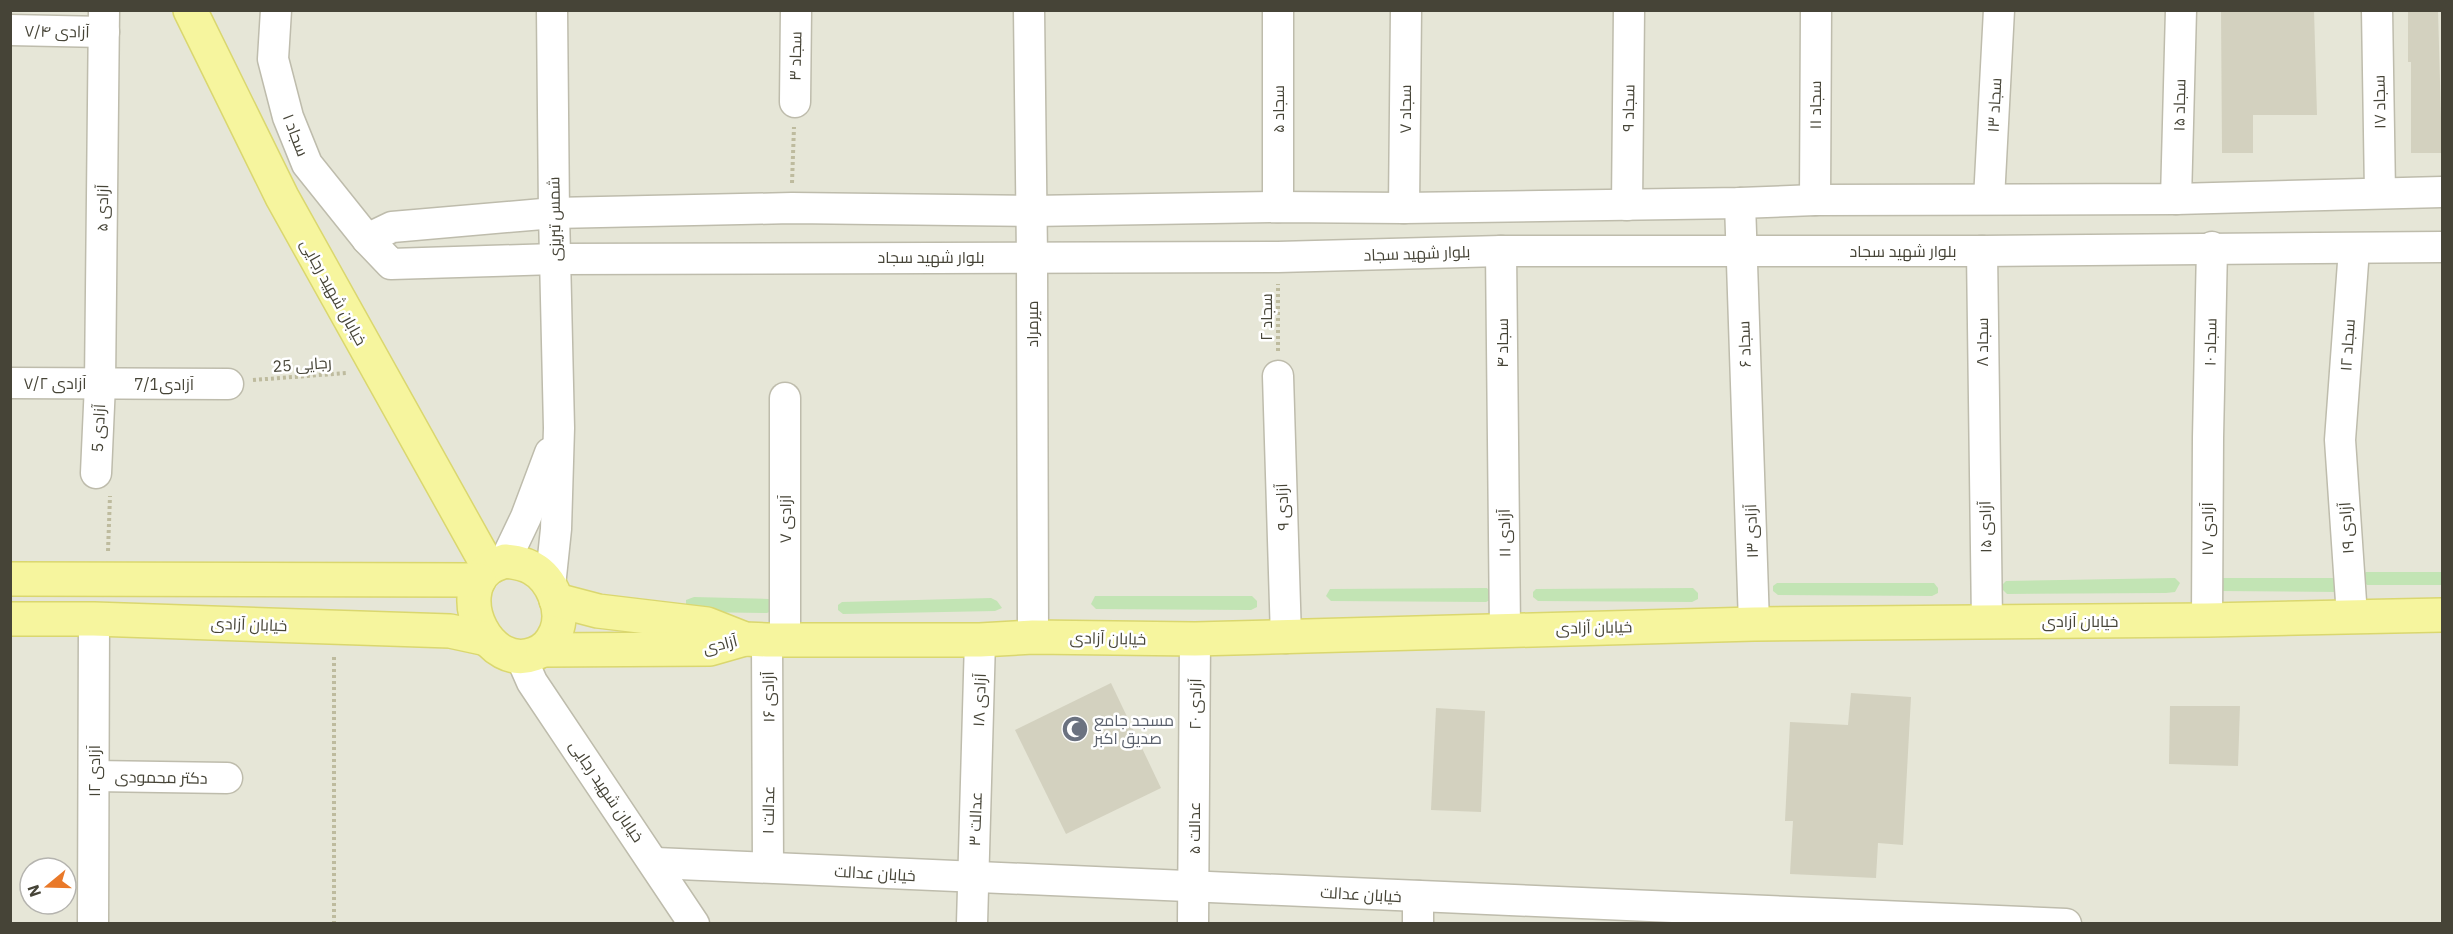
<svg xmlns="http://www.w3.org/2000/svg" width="2453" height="934" font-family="'IBM Plex Sans',Cairo,sans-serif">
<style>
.residential{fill:#e6e6d7;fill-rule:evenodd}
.green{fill:#c2e4b4}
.building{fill:#d3d1bf}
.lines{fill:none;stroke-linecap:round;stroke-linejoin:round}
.minor-casing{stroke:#bebcac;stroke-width:33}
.major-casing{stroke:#dad76f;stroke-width:36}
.path{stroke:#bebb9e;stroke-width:4;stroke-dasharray:3 3;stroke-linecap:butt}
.minor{stroke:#fff;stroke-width:30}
.major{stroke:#f6f59e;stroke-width:33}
.labels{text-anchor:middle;stroke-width:5;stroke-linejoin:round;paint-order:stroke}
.street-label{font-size:16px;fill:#464437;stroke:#fff}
.worship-label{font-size:16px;fill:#5b616d;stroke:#fff;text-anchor:start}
</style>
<rect width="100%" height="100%" fill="#f3f2e8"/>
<path class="residential" d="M10,11H2442V923H11ZM30,868H66V904H30Z"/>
<g class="green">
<path d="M2366,572H2442V585H2367L2362,580L2363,575Z"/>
<path d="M2175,578L2180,583L2175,592L2166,593L2007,594L2002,589V585L2006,581Z"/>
<path d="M2220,578H2339L2338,592L2218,591Z"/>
<path d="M1777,583H1934L1938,588V593L1932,596L1778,595L1773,591V586Z"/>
<path d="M1487,588L1491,593L1492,599L1486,602L1331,601L1326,596L1330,589Z"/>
<path d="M1693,588L1698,593V599L1692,602L1538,601L1533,597V592L1536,589Z"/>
<path d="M1095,596H1252L1257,601V607L1251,610L1096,609L1091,604Z"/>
<path d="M694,597L769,599L773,604L774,610L767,613L693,612L686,609V600Z"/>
<path d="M991,598L997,601L1002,608L995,611L843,614L838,610V605L842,602Z"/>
</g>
<g class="building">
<path d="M2221,10H2314L2317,115H2253V153H2222Z"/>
<path d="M2408,10H2438L2442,153H2411V62H2408Z"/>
<path d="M1111,683L1161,788L1066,834L1015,730Z"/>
<path d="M1851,693L1911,697L1903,845L1878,843L1876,878L1790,874L1793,821H1785L1790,722L1848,725Z"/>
<path d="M2170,706H2240L2238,766L2169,764Z"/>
<path d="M1436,708L1485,711L1481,812L1431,810Z"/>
</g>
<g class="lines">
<defs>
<g id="minor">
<path d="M276,10L273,59L288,117L307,164L367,239"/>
<path d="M1029,10L1032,257L1033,637"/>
<path d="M1278,10V207"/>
<path d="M2377,10L2380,193"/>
<path d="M10,30L104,32"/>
<path d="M795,102L796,10"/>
<path d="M2442,192L2176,199L1815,200L1740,203L1404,208L1278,207L1031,211L792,208L554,213L392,227L367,239L391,264L555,259L1278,257L1501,251H1982L2442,247"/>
<path d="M1989,199L1999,10"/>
<path d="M2176,199L2181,10"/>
<path d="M1815,200L1816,10"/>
<path d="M1740,203L1754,624"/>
<path d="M1627,205L1629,10"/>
<path d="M1404,208L1406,10"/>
<path d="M1501,251L1505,630"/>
<path d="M1982,251L1987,622"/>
<path d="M1278,376L1286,638"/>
<path d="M10,383L228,384"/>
<path d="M785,398V640"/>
<path d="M96,473L100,384L104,10"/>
<path d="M505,561L526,517L550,453"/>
<path d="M550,586L556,529L559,428L554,213L552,10"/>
<path d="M2352,616L2340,440L2354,249"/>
<path d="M2207,620L2208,438L2212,247"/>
<path d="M767,640L768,867"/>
<path d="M521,657L532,682L694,924"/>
<path d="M94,776L227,778"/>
<path d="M656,863L2066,924"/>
<path d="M93,924L94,619"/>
<path d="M972,924L980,640"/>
<path d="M1193,924L1195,639"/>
<path d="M1418,924V896"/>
</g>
<g id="major">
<path d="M190,10L282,197L489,568"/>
<path d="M505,561C514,562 523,563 532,568C552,579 565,610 556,632C551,643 545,650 534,654C489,671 453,597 488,569C493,565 500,563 505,561Z"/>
<path d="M10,579L479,580"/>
<path d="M556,600L598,611L707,624L745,639L767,640H980L1033,637L1195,639L1754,624L2207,620L2442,615"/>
<path d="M10,619H94L450,631L487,639"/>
<path d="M543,650L710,649L745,639"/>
</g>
</defs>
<use href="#minor" class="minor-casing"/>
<use href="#major" class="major-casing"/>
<g class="path">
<path d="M792,183L794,127"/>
<path d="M1278,351V284"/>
<path d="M253,380L347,373"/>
<path d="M108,551L110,496"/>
<path d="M334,924V654"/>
</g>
<use href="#minor" class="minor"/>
<use href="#major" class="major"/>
</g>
<defs>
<symbol id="mosque-disc" viewBox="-11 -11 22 22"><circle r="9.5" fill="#6b7280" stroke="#fff"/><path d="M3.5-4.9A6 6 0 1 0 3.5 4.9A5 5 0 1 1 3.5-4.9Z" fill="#fff"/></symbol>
</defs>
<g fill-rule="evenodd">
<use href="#mosque-disc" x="1060" y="714" width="30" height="30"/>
</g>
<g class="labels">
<g class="street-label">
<text transform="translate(57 31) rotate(1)" y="6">آزادی ۷/۴</text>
<text transform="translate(795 56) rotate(-89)" y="6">سجاد ۳</text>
<text transform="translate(2379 102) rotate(-91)" y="6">سجاد ۱۷</text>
<text transform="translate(1815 105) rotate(-90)" y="6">سجاد ۱۱</text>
<text transform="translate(1994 105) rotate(-87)" y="6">سجاد ۱۳</text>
<text transform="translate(2179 105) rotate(-89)" y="6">سجاد ۱۵</text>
<text transform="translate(1628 108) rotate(-89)" y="6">سجاد ۹</text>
<text transform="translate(1278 109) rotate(-90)" y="6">سجاد ۵</text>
<text transform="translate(1405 109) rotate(-90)" y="6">سجاد ۷</text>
<text transform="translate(296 135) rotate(69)" y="6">سجاد ۱</text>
<text transform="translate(102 208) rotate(-89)" y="6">آزادی ۵</text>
<text transform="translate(554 219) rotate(-91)" y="6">شمس تبریزی</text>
<text x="1903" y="257">بلوار شهید سجاد</text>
<text transform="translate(1417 253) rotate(-2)" y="6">بلوار شهید سجاد</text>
<text x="931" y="263">بلوار شهید سجاد</text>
<text transform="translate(334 292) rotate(61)" y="6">خیابان شهید رجایی</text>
<text transform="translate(1266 317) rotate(-90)" y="6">سجاد ۲</text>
<text transform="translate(1032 324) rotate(-90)" y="6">میرمراد</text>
<text transform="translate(1982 342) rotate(-90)" y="6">سجاد ۸</text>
<text transform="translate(2210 342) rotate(-89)" y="6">سجاد ۱۰</text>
<text transform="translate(1502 343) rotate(-90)" y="6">سجاد ۴</text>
<text transform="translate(1744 344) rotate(-92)" y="6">سجاد ۶</text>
<text transform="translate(2347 345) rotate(-86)" y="6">سجاد ۱۲</text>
<text transform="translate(302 364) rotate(-4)" y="6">رجایی 25</text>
<text x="55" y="389">آزادی ۷/۲</text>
<text x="164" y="390">آزادی7/1</text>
<text transform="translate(98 428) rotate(-87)" y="6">آزادی 5</text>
<text transform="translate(1282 507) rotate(-92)" y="6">آزادی ۹</text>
<text transform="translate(785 519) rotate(-90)" y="6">آزادی ۷</text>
<text transform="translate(1985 527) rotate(-91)" y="6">آزادی ۱۵</text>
<text transform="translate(2346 528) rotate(-94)" y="6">آزادی ۱۹</text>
<text transform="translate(2207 529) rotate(-90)" y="6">آزادی ۱۷</text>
<text transform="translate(1751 531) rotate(-92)" y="6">آزادی ۱۳</text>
<text transform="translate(1504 533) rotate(-91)" y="6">آزادی ۱۱</text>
<text x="2080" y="627">خیابان آزادی</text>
<text transform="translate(249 624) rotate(2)" y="6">خیابان آزادی</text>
<text transform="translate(1594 627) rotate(-1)" y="6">خیابان آزادی</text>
<text transform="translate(1108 638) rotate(1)" y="6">خیابان آزادی</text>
<text transform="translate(720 644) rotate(-14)" y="6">آزادی</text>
<text transform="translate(768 697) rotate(-91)" y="6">آزادی ۱۶</text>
<text transform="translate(979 700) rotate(-88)" y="6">آزادی ۱۸</text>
<text transform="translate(1195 704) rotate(-89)" y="6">آزادی ۲۰</text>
<text transform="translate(94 771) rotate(-90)" y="6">آزادی ۱۲</text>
<text transform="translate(161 777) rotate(1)" y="6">دکتر محمودی</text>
<text transform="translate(607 791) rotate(56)" y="6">خیابان شهید رجایی</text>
<text transform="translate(768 810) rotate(-89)" y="6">عدالت ۱</text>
<text transform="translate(975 819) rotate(-88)" y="6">عدالت ۳</text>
<text transform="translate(1194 828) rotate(-90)" y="6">عدالت ۵</text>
<text transform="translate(875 873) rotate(3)" y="6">خیابان عدالت</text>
<text transform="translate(1361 894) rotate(3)" y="6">خیابان عدالت</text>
</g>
<g class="worship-label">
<text x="1094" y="726">مسجد جامع<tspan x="1094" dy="18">صدیق اکبر</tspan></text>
</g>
</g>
<rect width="2453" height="934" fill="none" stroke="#464437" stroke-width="24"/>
<g transform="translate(48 886) rotate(251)"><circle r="28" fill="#ffffff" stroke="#b5b4af" stroke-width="1.5"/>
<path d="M0-4.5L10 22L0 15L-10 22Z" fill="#e97929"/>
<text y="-9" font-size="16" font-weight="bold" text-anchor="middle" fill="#464437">N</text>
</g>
</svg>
